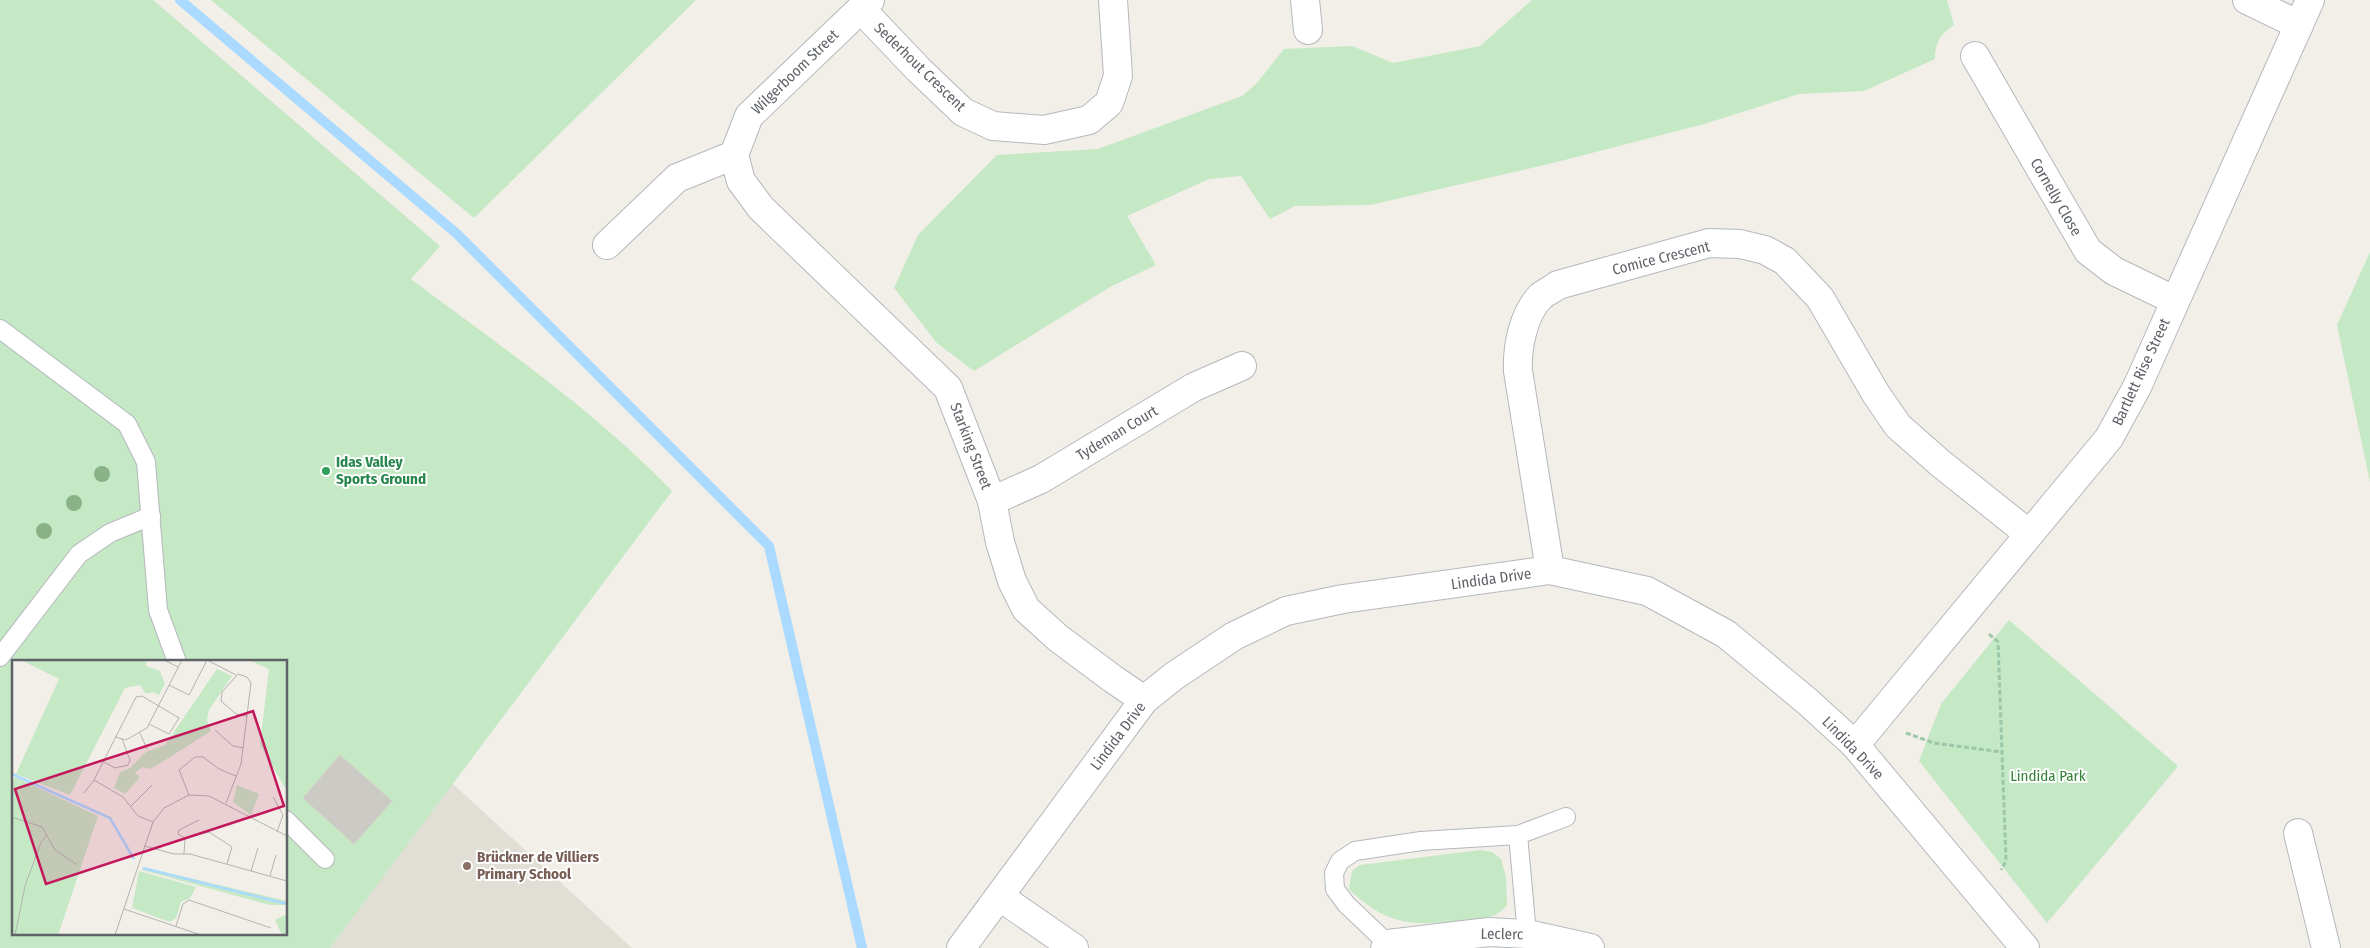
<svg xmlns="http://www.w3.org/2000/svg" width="2370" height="948" font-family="'Fira Sans Condensed',sans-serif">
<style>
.education{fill:#e1ded6}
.green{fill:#c5e8c5;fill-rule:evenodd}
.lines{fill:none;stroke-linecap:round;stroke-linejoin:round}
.stream{stroke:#aadaff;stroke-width:10}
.building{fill:#cccac5;stroke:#d6d1c6}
.service-casing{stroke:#b5b8bc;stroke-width:20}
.minor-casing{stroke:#b5b8bc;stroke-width:30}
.path{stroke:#9cc7a9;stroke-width:3;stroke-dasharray:5 2.5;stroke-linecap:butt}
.service{stroke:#fff;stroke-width:18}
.minor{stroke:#fff;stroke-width:28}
.tree{fill:#89b387}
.leisure-dot{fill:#2e9e5b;stroke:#fff;stroke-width:2}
.education-dot{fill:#8d6e63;stroke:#fff;stroke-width:2}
.labels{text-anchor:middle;stroke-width:4;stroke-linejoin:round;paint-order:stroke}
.street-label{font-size:15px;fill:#5f6368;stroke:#fff}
.leisure-label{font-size:15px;font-weight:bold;fill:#27864d;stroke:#fff;text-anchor:start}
.park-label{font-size:15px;fill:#348238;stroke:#fff}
.education-label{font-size:15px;font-weight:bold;fill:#785e54;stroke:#fff;text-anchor:start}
.inset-river{fill:none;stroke:#aadaff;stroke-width:2.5}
.inset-road{fill:none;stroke:#b3b3b1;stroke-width:1}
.view{fill:#c2185b;fill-opacity:0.15;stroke:#c2185b;stroke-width:2.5}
.inset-edge{fill:none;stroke:#5f6368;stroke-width:2.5}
</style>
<rect width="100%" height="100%" fill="#f1efe8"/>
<path class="education" d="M452,783L632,948H330Z"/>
<g class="green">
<path d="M0,0H153L440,246L411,279C500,346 594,410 672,491L330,948H0ZM14,662H286V934H14Z"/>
<path d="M211,0H696L474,218Z"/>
<path d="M1532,0H1947L1954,25C1940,34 1935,43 1935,59L1864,91L1799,94L1704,124L1553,163L1370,205L1295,206L1270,219L1241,176L1209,179L1127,216L1156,265L1110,287L974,371L937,343L894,288L918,235L997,155L1098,149L1242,96L1256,84L1284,49L1352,46L1393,63L1480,46Z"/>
<path d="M2370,252V482L2337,325Z"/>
<path d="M2009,620L2178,766L2047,923L1919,761L1941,704Z"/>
<path d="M1480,850L1492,852L1501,859L1506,877L1507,905C1496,919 1482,919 1465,920C1414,926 1388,927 1349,889L1352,871L1360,865Z"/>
</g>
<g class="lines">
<path class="stream" d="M180,0L456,233L769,546L862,948"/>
</g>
<path class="building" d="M340,755L392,801L354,844L303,798Z"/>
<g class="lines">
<defs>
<g id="service">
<path d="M0,329L127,424L146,462L158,610L177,662"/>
<path d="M0,657L79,554L110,533L151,516"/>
<path d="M286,820L325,859"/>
<path d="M1518,835L1527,934"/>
<path d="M1388,944L1346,904L1335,889L1334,873L1340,861L1355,851L1421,841L1518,835L1566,817"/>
</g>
<g id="minor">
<path d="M870,0L749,116L734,155L741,181L761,208L948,388L992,501L1000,542L1012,581L1026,609L1058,638L1113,679L1144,700"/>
<path d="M1305,0L1308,30"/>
<path d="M2247,0L2299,25"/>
<path d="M861,9L918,69L963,112L993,126L1044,130L1089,120L1109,103L1118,76L1113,0"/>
<path d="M1975,56L2088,251L2114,271L2174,300"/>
<path d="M607,245L677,178L734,155"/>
<path d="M992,501L1041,479L1194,387L1242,366"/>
<path d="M1550,570L1518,371C1517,347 1523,314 1541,296C1546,292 1553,289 1558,285L1709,243L1740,244L1765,250L1785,261L1820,298L1876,394L1898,426L1940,463L2029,534"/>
<path d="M1855,745L2109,438L2137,387L2310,0"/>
<path d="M2298,833L2326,948"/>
<path d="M1000,897L1074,948"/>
<path d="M961,948L1144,700L1174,676L1234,636L1286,611L1343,599L1550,570L1647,591L1726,634L1808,702L1855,745L2025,948"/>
<path d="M1385,948L1388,944L1489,932L1527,934L1590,948"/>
</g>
</defs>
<use href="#service" class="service-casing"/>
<use href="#minor" class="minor-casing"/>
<g class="path">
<path d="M1989,634L1998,642L2006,861L2001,870"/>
<path d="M1906,733L1934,743L2002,752"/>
</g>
<use href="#service" class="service"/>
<use href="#minor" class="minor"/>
</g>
<g class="tree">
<circle cx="102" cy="474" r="8"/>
<circle cx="74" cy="503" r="8"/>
<circle cx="44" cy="531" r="8"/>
</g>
<circle class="leisure-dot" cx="326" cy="471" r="5"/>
<circle class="education-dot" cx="467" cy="866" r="5"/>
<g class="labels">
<g class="street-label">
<text transform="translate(920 67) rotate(44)" y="5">Sederhout Crescent</text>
<text transform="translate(795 72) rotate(-44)" y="5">Wilgerboom Street</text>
<text transform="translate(2056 197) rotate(60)" y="5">Cornelly Close</text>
<text transform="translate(1661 258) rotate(-14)" y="5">Comice Crescent</text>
<text transform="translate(2141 372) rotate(-65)" y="5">Bartlett Rise Street</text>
<text transform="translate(1117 433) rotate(-31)" y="5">Tydeman Court</text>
<text transform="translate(971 446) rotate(69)" y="5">Starking Street</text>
<text transform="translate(1491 579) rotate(-8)" y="5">Lindida Drive</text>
<text transform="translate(1118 736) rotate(-53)" y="5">Lindida Drive</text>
<text transform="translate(1853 748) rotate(46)" y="5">Lindida Drive</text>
<text transform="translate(1502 934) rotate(1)" y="5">Leclerc</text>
</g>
<g class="leisure-label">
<text x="336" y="467">Idas Valley<tspan x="336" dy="17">Sports Ground</tspan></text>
</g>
<g class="park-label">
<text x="2048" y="781">Lindida Park</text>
</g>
<g class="education-label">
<text x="477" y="862">Brückner de Villiers<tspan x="477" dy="17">Primary School</tspan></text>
</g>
</g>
<g transform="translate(12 660)">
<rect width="275" height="275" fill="#f1efe8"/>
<path d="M9,0H134V6L148,11L153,24L147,35L140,32L134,34L128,25L113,28L58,135L4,114L47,19ZM237,0H275V131L248,85L257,9ZM205,9L220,16L197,50L195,60L199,71L147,104L138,109L130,107L123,113L128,117L113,134L102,128L108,112L118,108L134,92L153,85ZM3,117L86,156L46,275H0V124ZM225,125L247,134L239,155L221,142ZM131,207L275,241V245H258L130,210ZM127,211L184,227L178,238L169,242L164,258L158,262L120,248ZM275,254V275H270L263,260Z" fill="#c5e8c5"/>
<path class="inset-river" d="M0,114L98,158L122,199M131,208L275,244"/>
<path class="inset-road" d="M152,0L166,7M195,0L224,15M157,25L177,35L195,0M137,64L157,74L167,58L130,36L124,37L82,120L111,137L126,156L141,162M203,70L221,86L231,88M128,73L135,89M103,77L114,80L135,68L170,0M90,101L103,108L116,105L118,100L110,79M72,133L82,120M177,135L167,110L183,97H191L207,109L224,116M261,137L271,155L265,172M214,143L229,104L239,23L235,17L226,14L210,32L209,41L224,54L235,56M119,146L140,125M0,157L30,167L43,190L64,204M173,178L166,174L167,170L187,160M133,186L162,194H178L275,221M172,194L173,178L197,172L220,187L215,204M239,211L246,188M258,216L264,195M112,249L189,275M164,266L171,244L177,240L259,268M3,275L13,226L29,182L35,175M103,275L141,162L152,148L177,135L197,136L275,176"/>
<path class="view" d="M241,51L272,146L34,224L3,129Z"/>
<rect width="275" height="275" class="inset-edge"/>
</g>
</svg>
